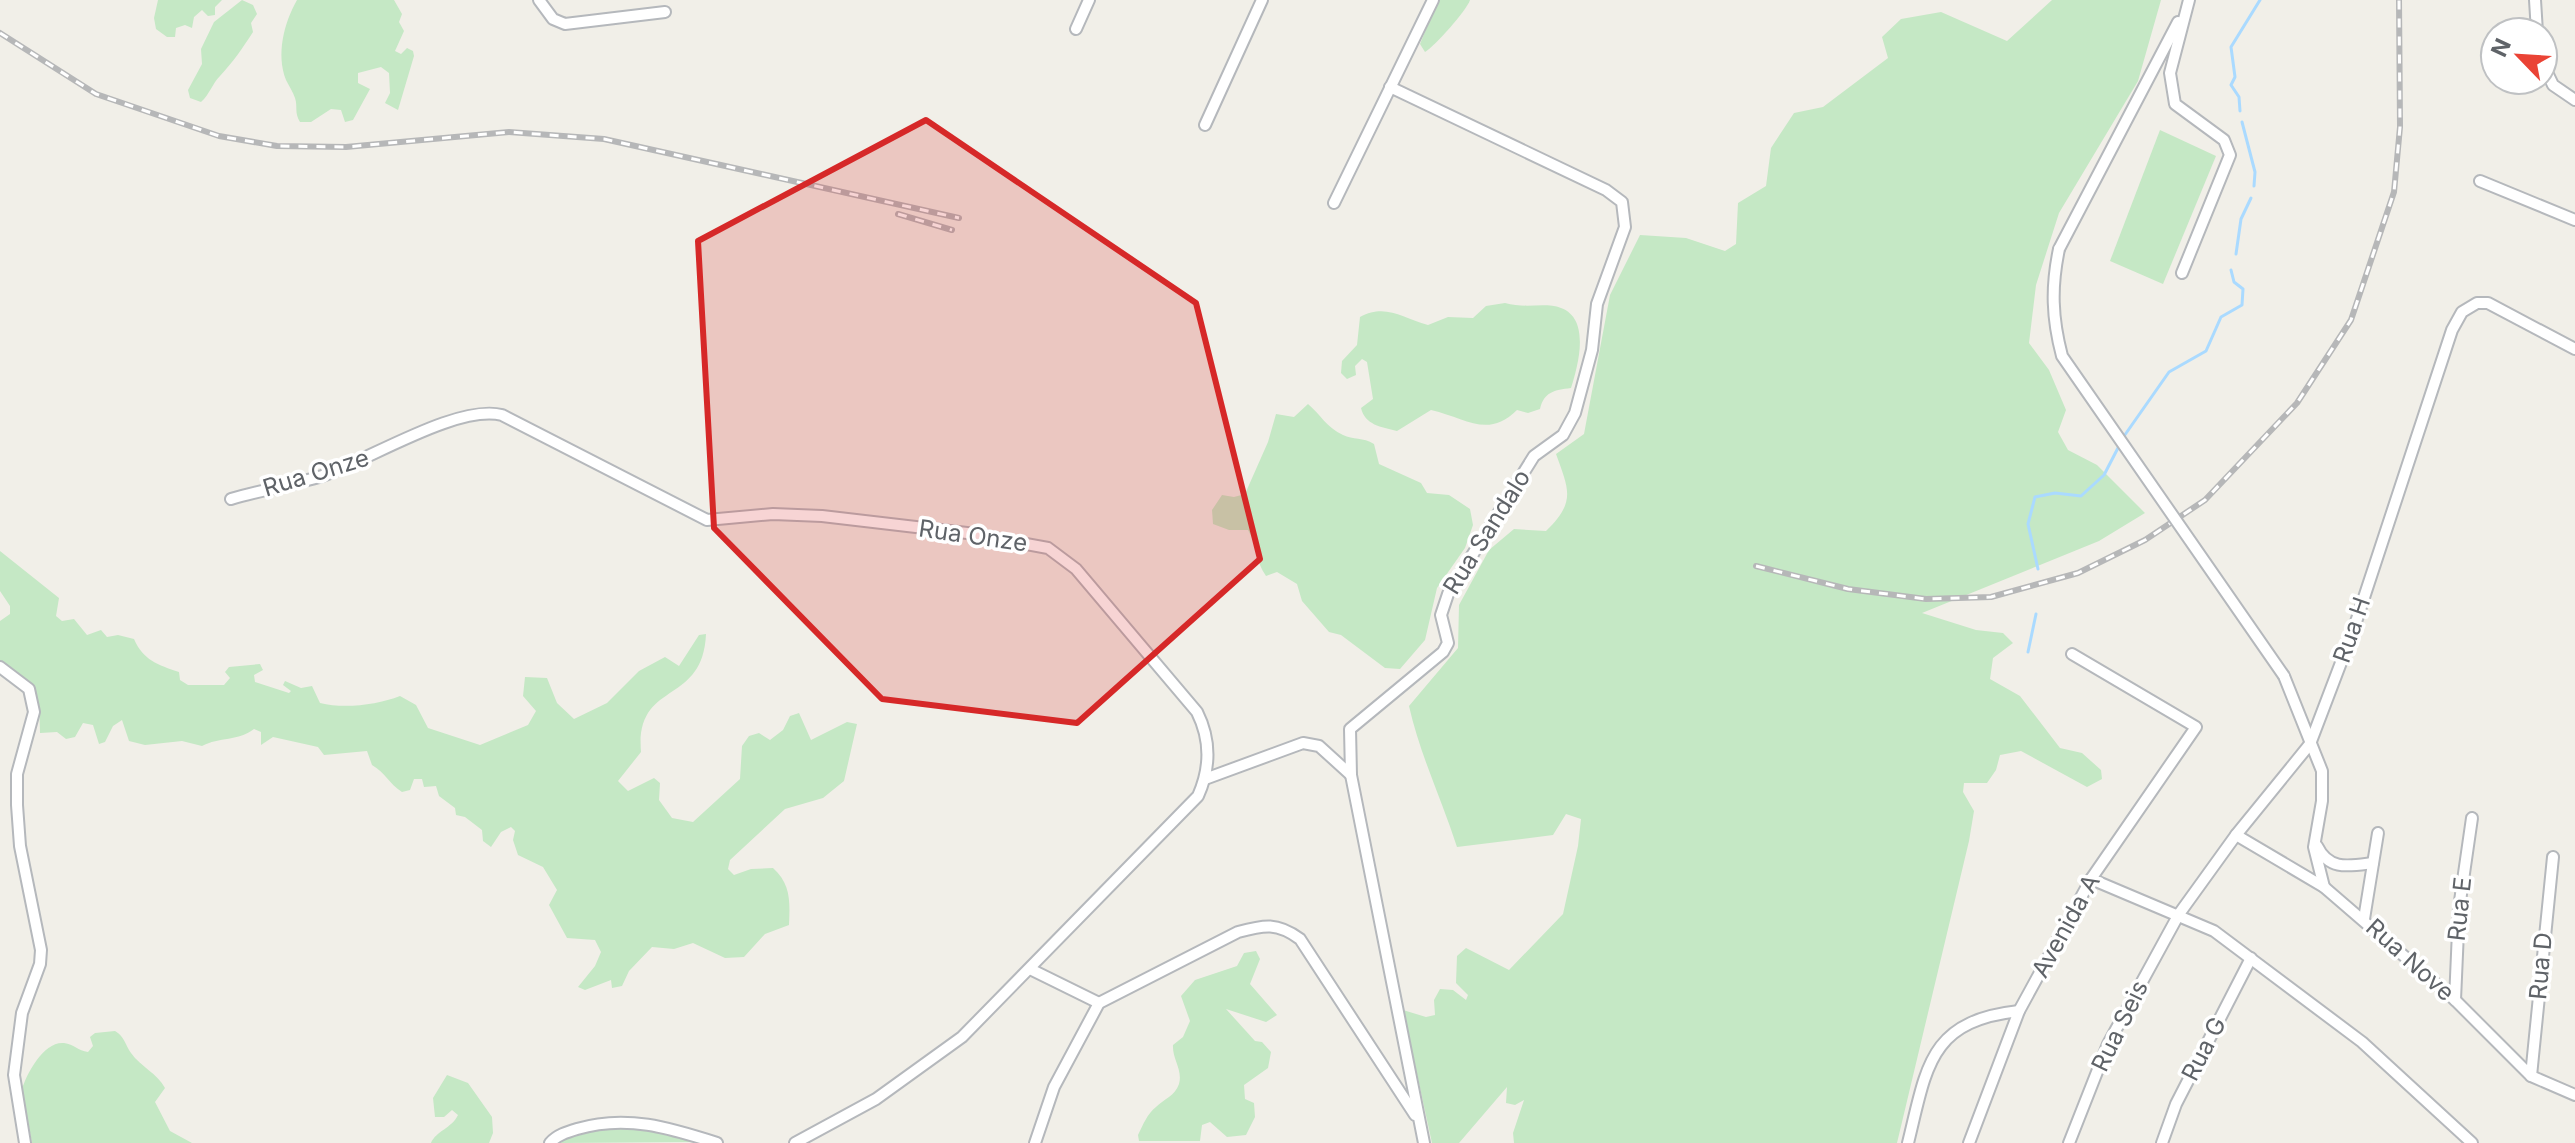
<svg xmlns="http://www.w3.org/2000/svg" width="2575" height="1143" font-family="Inter,sans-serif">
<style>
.green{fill:#c5e8c5}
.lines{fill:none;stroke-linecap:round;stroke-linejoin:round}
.stream{stroke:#aadaff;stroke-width:3}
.street-casing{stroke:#b5b8bc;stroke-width:14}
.street{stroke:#fff;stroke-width:10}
.rail-casing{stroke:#b6b7b8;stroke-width:6}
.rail{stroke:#fff;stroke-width:3;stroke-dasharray:9;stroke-linecap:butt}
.street-bridge-casing{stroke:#b5b8bc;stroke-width:14;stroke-linecap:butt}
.street-bridge{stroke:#fff;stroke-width:10}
.marked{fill:#d62828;fill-opacity:0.2;stroke:#d62828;stroke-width:6;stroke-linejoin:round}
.labels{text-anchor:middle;stroke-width:7;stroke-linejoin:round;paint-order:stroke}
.street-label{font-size:24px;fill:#5f6368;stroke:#fff}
</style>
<rect width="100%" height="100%" fill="#f1efe8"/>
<g class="green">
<path d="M158,0H233H222L215,7V15L208,16L202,10L194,17L192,28L185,25L176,28L175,37H167L156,29L154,18Z"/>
<path d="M242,0L253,5L257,14L251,23L253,32C242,49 233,62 220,76C212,84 210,94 201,102L190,98L188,90L202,64L201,49L214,22Z"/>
<path d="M297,0H394L402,14L399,22L404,31L395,51L401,54L407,48L413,51L414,56L398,110L385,103L390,93L389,73L381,67L358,73V83L370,89L353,120L345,122L341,110L331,109L311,122H300C294,112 298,107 295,98C293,92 289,86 286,80C276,54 284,23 297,0Z"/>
<path d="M1438,0H1470C1467,10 1435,46 1425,52L1420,44Z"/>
<path d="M2052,0H2161L2138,81L2059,213L2036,285L2029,343L2049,370L2066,410L2058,432L2068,450L2097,465L2145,513L2099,541L1922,613L1976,630L2003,633L2013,643L1993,658L1990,679L2020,696L2060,748L2082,753L2101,770L2102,779L2087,787L2021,751L2000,755L1996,770L1987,783H1964L1963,792L1974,811L1969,841L1897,1143H1514L1513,1133L1524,1100L1515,1105L1506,1103L1507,1087L1459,1143H1432L1403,1010L1426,1017L1435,1015L1434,1000L1440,989L1453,990L1466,1000L1468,995L1456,983L1457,956L1466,948L1509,970L1563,914L1578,846L1581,819L1566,814L1553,835L1457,847C1442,800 1420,755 1409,706L1458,648L1459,605L1489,550L1514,529L1546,531C1576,502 1569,490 1556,454L1584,434L1610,295L1640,235L1686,238L1725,251L1736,244L1738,203L1766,186L1771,148L1794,113L1823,107L1888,58L1882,37L1901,19L1941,12L2007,41Z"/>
<path d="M2160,130L2216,156L2163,284L2110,261Z"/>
<path d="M1505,303C1525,309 1546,302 1561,308C1591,319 1578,366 1571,388C1554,390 1544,392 1540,409L1528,413L1517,410C1488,439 1466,418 1431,410L1397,431C1381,427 1365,425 1361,408L1373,399L1367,362L1362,359L1355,366L1356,375L1347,379L1341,373L1342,361L1357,345L1360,317C1386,303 1402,318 1428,325L1448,317L1473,318L1486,306Z"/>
<path d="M1308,404C1320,414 1327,428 1343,435C1353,440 1363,437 1374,444L1379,464L1421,483L1427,493L1449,495L1470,509L1473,525L1465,548L1437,588L1425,640L1400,669L1385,668L1341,635L1329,632L1302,601L1297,584L1277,572L1266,576C1255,561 1258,546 1248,530H1229L1213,524L1212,510L1222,495L1234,497L1245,494L1268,442L1276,414L1294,417Z"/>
<path d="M0,551L59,598L56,616L62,621L74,619L87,635L101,630L107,637L118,635L134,639C143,660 158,665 179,672L180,680L188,685H224L230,678L225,672L229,667L260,664L263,670L254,675L255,682L289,693L291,691L283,685L285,681L301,688L312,686L320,703C344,709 377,705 400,696L416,705L428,728L480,745L528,725L536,711L523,696L525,677L547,678L557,703L574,719L607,703L639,671L665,657L679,666L699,635L706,634C703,707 635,679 641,752L618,781L628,791L654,778L660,783L659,800L672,818L693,822L740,779L742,746L749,736L759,733L770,740L783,730L790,716L799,713L811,740L847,722L857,724L844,781L823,798L785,809L730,860L728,869L734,875L751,869L773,868C791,884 790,902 789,925L765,934L744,957L725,958L693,943L674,949L652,947L629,971L622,986L612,988L611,980L585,990L578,987L595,966L601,952L595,940L567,938L549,905L557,890L543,867L518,855L513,840L515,831L511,827L501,832L491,847L483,841L482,830L465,817L456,815L455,808L439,796L436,786L424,787L422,779H414L410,790L402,792C389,784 386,773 372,765L367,751L324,755L318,747L273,737L261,745V732L254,729C239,741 219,737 202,746L182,741L145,745L129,741L122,720L113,726L105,742L99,744L93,725L83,723L75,737L66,739L57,732L40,733C40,692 35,683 0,662V621L10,614V606L0,591Z"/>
<path d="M1256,951L1260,959L1250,984L1277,1015L1266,1022L1226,1009L1255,1041L1262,1042L1271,1052L1268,1068L1244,1085L1245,1099L1254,1103L1255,1117L1246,1135L1227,1137L1210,1122L1202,1125L1200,1141H1139L1138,1135C1143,1125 1147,1114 1156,1107C1164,1099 1175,1096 1179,1084C1183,1070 1172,1059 1173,1045L1183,1037L1190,1021L1181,996L1195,980L1237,966L1244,953Z"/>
<path d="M115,1031C125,1037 125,1045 131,1053C141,1067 157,1073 165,1088L155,1102L170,1131L192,1143H32L22,1089C27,1073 44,1041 64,1043C74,1044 78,1051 88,1052L93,1046L90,1037L95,1033Z"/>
<path d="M447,1075L468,1083L492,1117L493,1133L489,1143H431C436,1131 452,1128 458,1115L452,1110L444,1117H435L433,1098Z"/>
<path d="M609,1126L634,1130L640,1127L692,1142L561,1143L565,1138Z"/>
</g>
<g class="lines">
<g class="stream">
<path d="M2240,111L2239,97L2231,85L2235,77L2231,47L2260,0"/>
<path d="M2242,122L2255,172L2254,186"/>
<path d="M2236,254L2241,219L2251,198"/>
<path d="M2122,439L2169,372L2206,351L2221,317L2242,305L2243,289L2234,282L2231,270"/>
<path d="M2038,569L2028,524L2035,497L2055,493L2081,496L2104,475L2119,446"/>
<path d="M2028,652L2036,614"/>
</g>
<defs>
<g id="street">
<path d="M539,0L553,19L565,24L665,12"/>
<path d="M2535,0L2537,32"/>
<path d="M1076,29L1089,0"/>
<path d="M2543,64L2553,85L2575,100"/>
<path d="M1390,87L1606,190L1622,202L1625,227L1597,304L1592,350L1575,413L1563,435L1534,456L1448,594L1441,615L1448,643L1443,652L1350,729L1351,775L1424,1143"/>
<path d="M1205,125L1262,0"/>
<path d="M2480,181L2575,220"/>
<path d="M1334,203L1433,0"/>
<path d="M2059,249L2178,22"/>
<path d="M2182,273L2230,155L2224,140L2175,104L2170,73L2189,0"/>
<path d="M231,499C261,490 293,485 322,476C369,460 457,404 502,415L707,520L773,514L822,516L967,533L1048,548L1076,569L1197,712C1211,740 1211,767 1198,796L962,1037L876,1099L795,1143"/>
<path d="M0,667L29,689L34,712L17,774V805L20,846L41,950L40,964L22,1013L14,1075L25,1143"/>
<path d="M2284,676L2322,771V801L2314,847L2324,887"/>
<path d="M1205,779L1303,743L1319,746L1351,775"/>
<path d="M2236,835L2324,887L2455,1000L2531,1076L2575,1095"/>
<path d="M2317,846C2329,871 2349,866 2373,863"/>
<path d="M2091,879L2214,931L2362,1042L2472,1143"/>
<path d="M2364,919L2378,833"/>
<path d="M1030,969L1099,1003"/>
<path d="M2455,1000L2459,908L2472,818"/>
<path d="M2531,1076L2553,857"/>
<path d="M550,1143C557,1135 567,1132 577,1129C626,1114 670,1128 717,1143"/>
<path d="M1035,1143L1054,1087L1099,1003L1238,932C1264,925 1277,922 1300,939L1415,1115"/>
<path d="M1908,1143C1927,1066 1929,1021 2019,1011"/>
<path d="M1969,1143L2019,1011L2091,879L2196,727L2072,654"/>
<path d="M2069,1143L2108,1044L2179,914L2236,835L2310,744L2353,631L2452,330L2462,312L2477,303H2488L2575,349"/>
<path d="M2162,1143L2176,1104L2251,958"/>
</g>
</defs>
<use href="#street" class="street-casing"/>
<use href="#street" class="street"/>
<defs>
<g id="rail">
<path d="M0,33L96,94L219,136L277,146L346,147L509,132L604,139L959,218"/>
<path d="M898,214L952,230"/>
<path d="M1756,566L1848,589L1926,599L1991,597L2078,573L2145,540L2205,500L2297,403L2351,320L2394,192L2400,127L2399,0"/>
</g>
</defs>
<use href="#rail" class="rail-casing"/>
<use href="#rail" class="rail"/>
<defs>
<path id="street-bridge" d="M2059,249C2051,287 2052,318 2062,356L2284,676"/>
</defs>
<use href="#street-bridge" class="street-bridge-casing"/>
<use href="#street-bridge" class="street-bridge"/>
</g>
<path class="marked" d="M926,120L1196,303L1260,559L1077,723L882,699L714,528L698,241Z"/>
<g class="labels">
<g class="street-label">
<text transform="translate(316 473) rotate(-17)" y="8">Rua Onze</text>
<text transform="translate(1487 532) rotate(-58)" y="8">Rua Sandalo</text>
<text transform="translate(973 536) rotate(8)" y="8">Rua Onze</text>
<text transform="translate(2352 630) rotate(-71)" y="8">Rua H</text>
<text transform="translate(2460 909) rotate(-84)" y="8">Rua E</text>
<text transform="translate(2066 926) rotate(-61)" y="8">Avenida A</text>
<text transform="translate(2410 960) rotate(42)" y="8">Rua Nove</text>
<text transform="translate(2541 966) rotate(-85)" y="8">Rua D</text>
<text transform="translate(2120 1026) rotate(-64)" y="8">Rua Seis</text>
<text transform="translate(2204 1049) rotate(-63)" y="8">Rua G</text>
</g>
</g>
<g transform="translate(2519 56) rotate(295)"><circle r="38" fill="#ffffff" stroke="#bfc1c3" stroke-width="2"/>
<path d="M0-6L14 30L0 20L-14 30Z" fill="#ea4335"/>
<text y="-12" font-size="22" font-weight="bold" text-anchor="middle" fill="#5f6368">N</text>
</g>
</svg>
